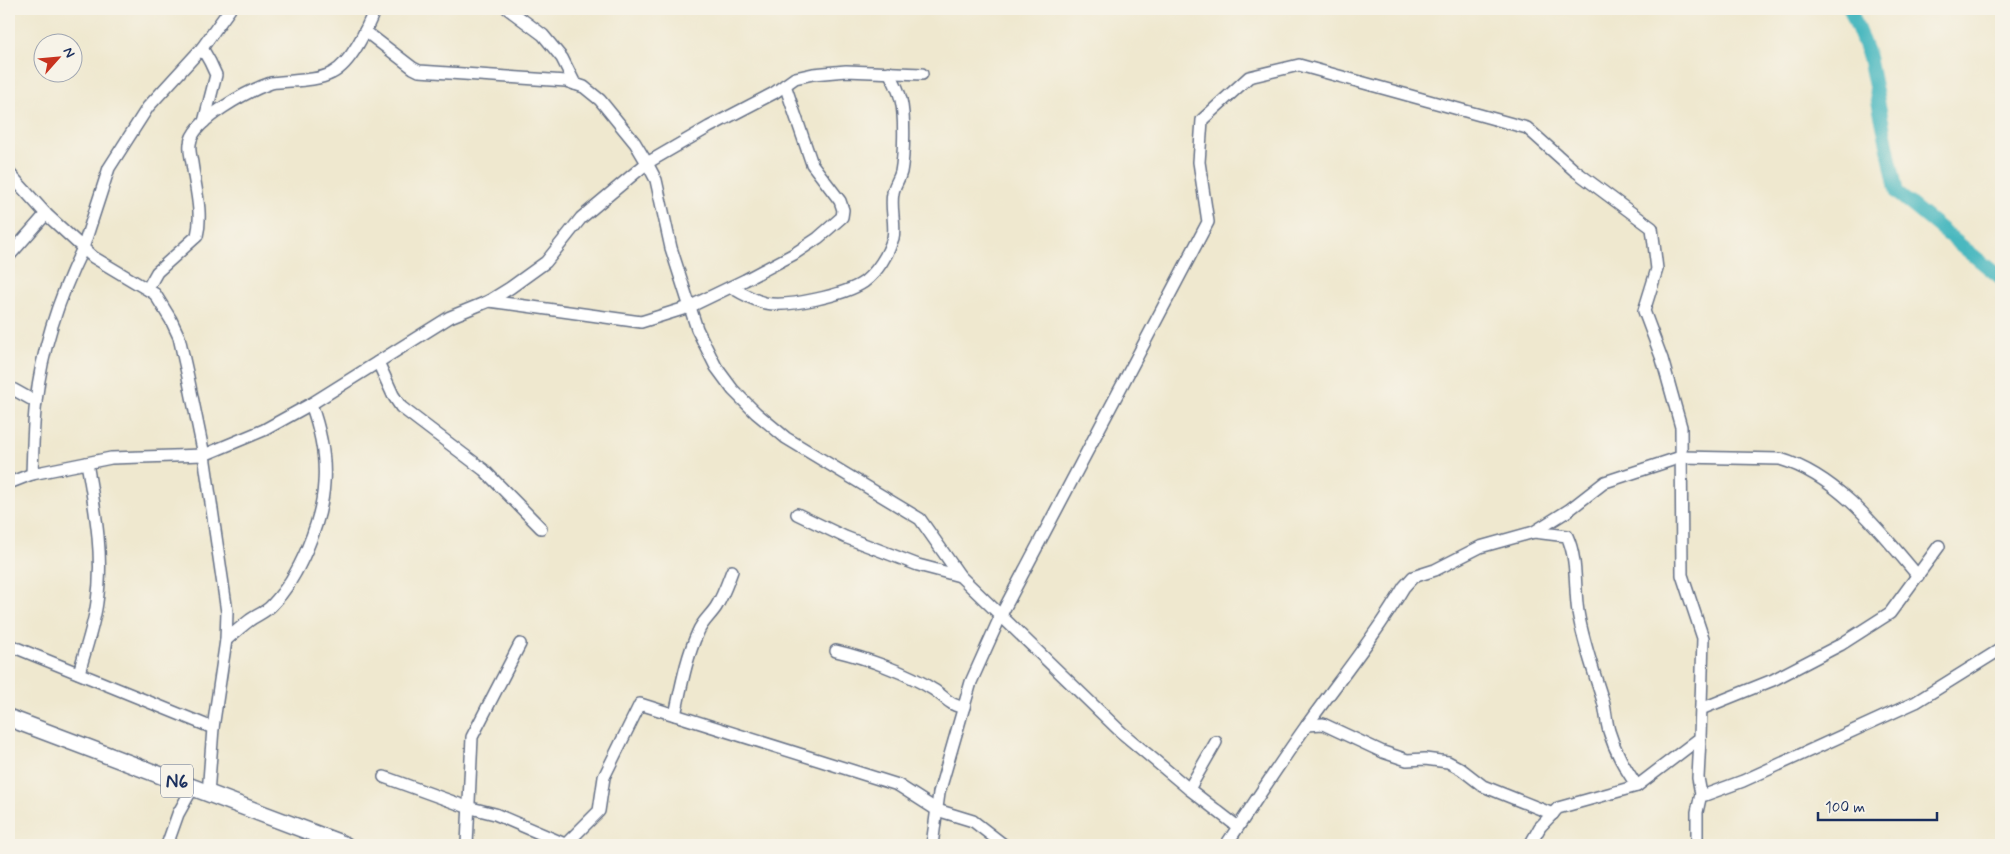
<svg xmlns="http://www.w3.org/2000/svg" width="2010" height="854" font-family="Mynerve,sans-serif">
<style>
.lines{fill:none;stroke-linecap:round;stroke-linejoin:round}
.river{stroke:#48b8bf;stroke-width:14}
.minor-casing{stroke:#657086;stroke-width:14}
.highway-casing{stroke:#657086;stroke-width:19}
.minor{stroke:#fff;stroke-width:11}
.highway{stroke:#fff;stroke-width:16}
.labels{text-anchor:middle;stroke-width:4.5;stroke-linejoin:round;paint-order:stroke}
.shield{fill:#f7f3e8;stroke:#5d6a87;stroke-width:1}
.shield-label{font-size:19px;font-weight:bold;fill:#1b2f5e}
</style>
<rect width="100%" height="100%" fill="#f7f3e8"/>
<filter id="ink" filterUnits="userSpaceOnUse"><feTurbulence type="fractalNoise" baseFrequency=".02" numOctaves="2"/><feDisplacementMap in="SourceGraphic" scale="10" xChannelSelector="R" yChannelSelector="G"/><feConvolveMatrix kernelMatrix="1 2 1 2 8 2 1 2 1" color-interpolation-filters="sRGB"/></filter>
<filter id="wash" filterUnits="userSpaceOnUse"><feTurbulence type="fractalNoise" baseFrequency=".0096" numOctaves="4" result="noise"/><feDisplacementMap in="SourceGraphic" scale="20" xChannelSelector="R" yChannelSelector="G"/><feGaussianBlur stdDeviation="1.12" result="paint"/><feColorMatrix in="noise" values="0 0 0 0 0 0 0 0 0 0 0 0 0 0 0 0 0 1.4 0 .05"/><feComposite in="paint" operator="in"/></filter>
<g filter="url(#wash)">
<rect width="100%" height="100%" fill="#efe8cf"/>
<g class="lines">
<path class="river" d="M1850,9L1869,57L1897,193L2001,278"/>
</g>
</g>
<g filter="url(#ink)">
<g class="lines">
<defs>
<g id="minor">
<path d="M508,9L543,35L562,58L575,84"/>
<path d="M365,31L413,68L419,71L566,81L584,87L600,100L635,143L647,163L656,180L671,248L697,329L716,367L733,390L756,413L786,438L920,519L960,576L1121,732L1189,789L1238,827"/>
<path d="M202,48L210,62L216,75L204,122"/>
<path d="M9,173L46,214L83,248L109,168L148,107L202,48L230,9"/>
<path d="M9,256L46,214"/>
<path d="M731,287C741,293 753,300 765,303C787,308 845,295 864,282C877,272 888,255 893,238C896,224 890,208 893,193C894,185 899,180 901,172C904,156 905,116 901,100C899,90 894,81 889,72"/>
<path d="M148,288L157,272L197,236C203,213 195,186 192,163C191,157 189,150 190,144C192,120 250,90 271,83C290,80 315,82 332,73C352,63 367,28 375,9"/>
<path d="M489,301L510,288L546,262L581,218L647,163L709,127L774,93L795,78L813,74L846,71L922,74"/>
<path d="M378,362L393,395L401,407L484,470L541,528"/>
<path d="M9,387L36,402"/>
<path d="M32,474C33,450 33,425 36,401C42,349 60,295 83,248L93,257L155,294L171,320L179,337L188,377L204,455L227,612L226,640L213,728L208,794"/>
<path d="M9,483L32,474L111,458L204,455L264,430L311,404L450,317L489,301L641,322L689,307L745,280L794,254L818,238L842,217L843,210L840,201L812,164L785,85"/>
<path d="M797,514L845,537L918,565L960,576"/>
<path d="M1534,532L1567,536C1578,560 1574,587 1578,612C1583,642 1594,672 1603,701C1606,711 1606,721 1609,731C1615,752 1625,768 1637,786"/>
<path d="M226,640C234,633 242,626 250,620C257,615 266,612 272,605C299,577 322,522 324,483C326,457 320,429 311,404"/>
<path d="M9,645L213,728"/>
<path d="M836,651C866,658 908,673 934,690C944,696 951,707 964,707"/>
<path d="M79,673C85,650 94,626 97,602C104,556 95,509 87,463"/>
<path d="M1701,709L1773,680L1840,645L1890,613L1939,546"/>
<path d="M675,715C681,688 686,658 698,632C702,622 710,616 716,607C723,596 727,584 732,571"/>
<path d="M1307,725L1323,724L1383,752L1407,760L1425,759L1448,762L1461,769L1483,786L1553,814"/>
<path d="M1700,738L1698,778L1701,794L1705,795L1743,781L1916,702L2001,649"/>
<path d="M384,777L467,807L495,814L567,845"/>
<path d="M1189,789L1216,742"/>
<path d="M167,845L178,814L193,787"/>
<path d="M467,845L472,737L520,644"/>
<path d="M565,845L599,811L604,777L640,704L898,785L937,810L973,821L1004,845"/>
<path d="M932,845L939,793L971,682L1001,615L1208,222L1199,162L1202,120L1249,77L1299,65L1527,128L1574,170L1652,228L1657,269L1644,311L1662,359L1681,427L1682,575L1703,638L1700,738L1637,786L1558,808L1540,827L1530,845"/>
<path d="M1226,845C1253,805 1279,764 1307,725C1340,679 1375,636 1404,587L1413,577L1435,570L1480,547L1534,532L1569,510L1605,482L1681,457L1780,459C1838,476 1880,531 1918,576"/>
<path d="M1697,845V812L1701,794"/>
</g>
<path id="highway" d="M9,718L345,845"/>
</defs>
<use href="#minor" class="minor-casing"/>
<use href="#highway" class="highway-casing"/>
<use href="#minor" class="minor"/>
<use href="#highway" class="highway"/>
</g>
</g>
<g class="labels">
<rect class="shield" x="161" y="764.5" width="32" height="33" rx="4"/>
<g class="shield-label">
<text x="177" y="788">N6</text>
</g>
</g>
<rect width="2010" height="854" fill="none" stroke="#f7f3e8" stroke-width="30"/>
<g transform="translate(58 58) rotate(63)"><circle r="24" fill="#f7f3e8" stroke="#9fa5b1"/>
<path d="M0-4L9 19L0 12L-9 19Z" fill="#c8321e"/>
<text y="-8" font-size="14" font-weight="bold" text-anchor="middle" fill="#1b2f5e">N</text>
</g>
<path d="M1818 812v8h119v-8" fill="none" stroke="#1b2f5e" stroke-width="2.5"/>
<text x="1825" y="812" font-size="15" fill="#1b2f5e" stroke="#f7f3e8" stroke-width="4" paint-order="stroke">100 m</text>
</svg>
